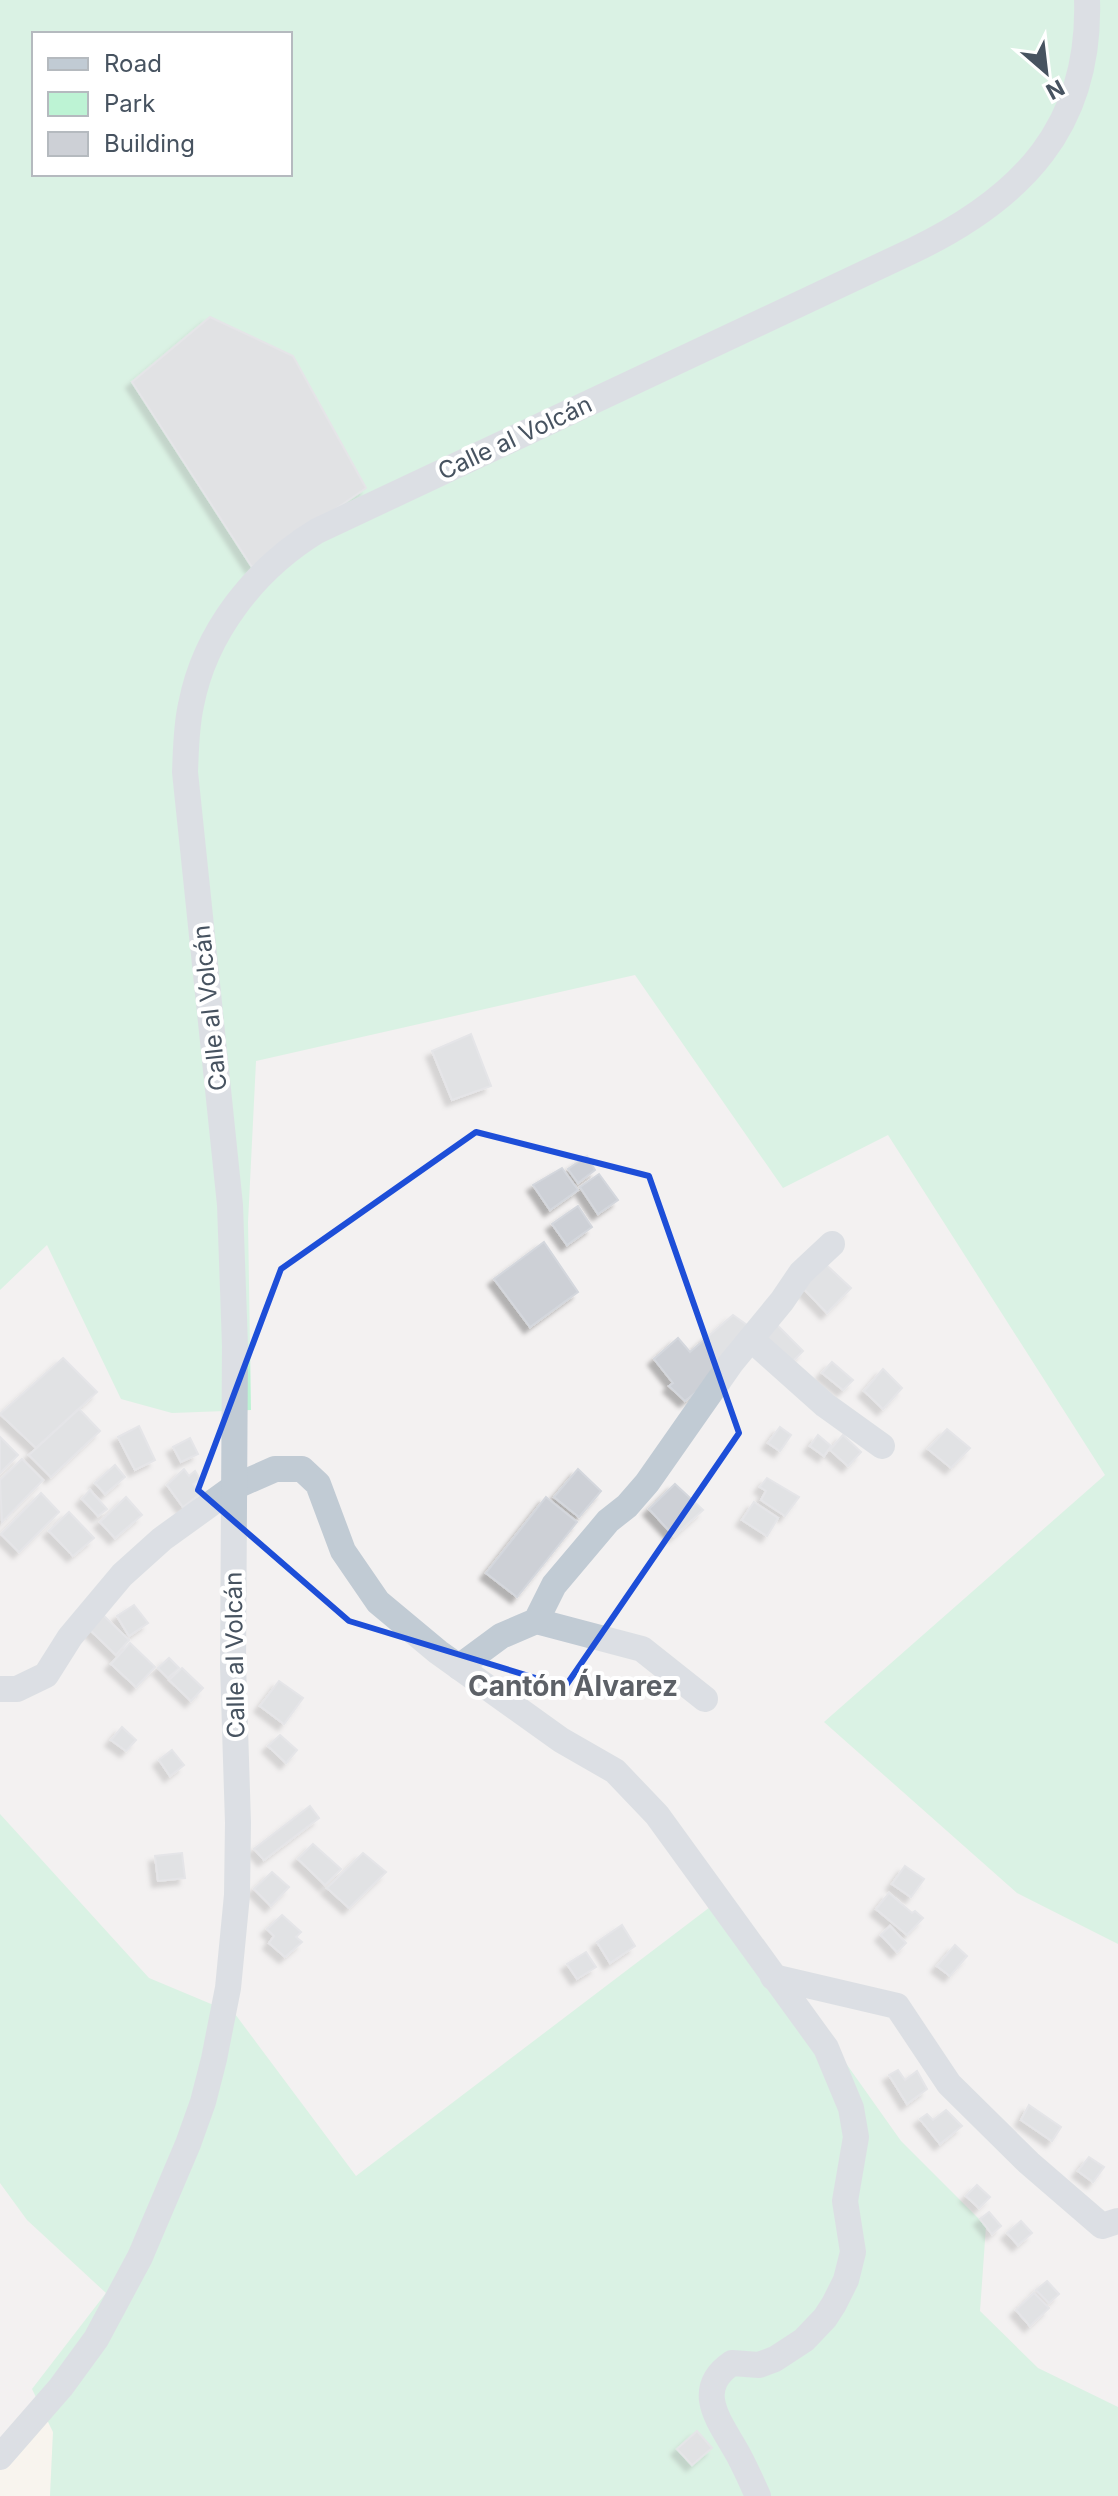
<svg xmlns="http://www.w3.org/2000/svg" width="1118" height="2496" font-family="Inter,sans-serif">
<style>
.commercial{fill:#fef9eb}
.green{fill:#bdf3d4;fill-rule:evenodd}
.building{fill:#cdd0d6;stroke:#d4d7dd;stroke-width:2;filter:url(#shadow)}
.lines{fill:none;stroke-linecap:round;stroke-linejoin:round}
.minor{stroke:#c1cbd4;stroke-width:26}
.marked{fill:none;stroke:#1d4ed8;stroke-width:6;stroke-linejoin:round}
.labels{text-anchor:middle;stroke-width:8;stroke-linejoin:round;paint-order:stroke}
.street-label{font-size:24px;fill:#475360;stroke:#fff}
.quarter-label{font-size:28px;font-weight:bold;fill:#5d6167;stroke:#fff}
</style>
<defs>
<filter id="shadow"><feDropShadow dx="-6" dy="6" stdDeviation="2" flood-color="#0004"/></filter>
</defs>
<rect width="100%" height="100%" fill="#f3f1f1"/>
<path class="commercial" d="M43,2412L53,2432L50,2496H0V2460Z"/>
<g class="green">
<path d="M0,0H1118V1944L1017,1893L824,1722L1105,1475L888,1135L783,1188L635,975L256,1061L248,1222L251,1410L172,1413L121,1399L47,1245L0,1290ZM34,34H290V174H34Z"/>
<path d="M0,1814L149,1978L235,2014L356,2176L718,1901L806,2007L901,2141L986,2226L980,2311L1038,2368L1118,2407V2496H50L53,2432L32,2389L106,2293L27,2220L0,2183Z"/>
</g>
<g class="building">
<path d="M210,317L293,356L366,488L252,567L132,382Z"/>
<path d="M471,1034L491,1086L452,1100L432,1051Z"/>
<path d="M587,1156L595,1170L578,1183L568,1169Z"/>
<path d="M562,1168L578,1190L550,1210L533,1185Z"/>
<path d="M599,1174L618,1200L598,1214L580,1187Z"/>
<path d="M578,1206L592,1227L567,1245L552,1224Z"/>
<path d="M544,1242L578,1292L530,1327L494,1279Z"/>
<path d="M821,1260L851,1288L827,1313L798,1283Z"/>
<path d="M733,1315L747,1325L706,1384L685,1401L669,1386L673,1383L654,1359L678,1338L690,1352Z"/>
<path d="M777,1325L803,1351L788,1366L761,1340Z"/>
<path d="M63,1358L97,1392L36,1448L0,1414Z"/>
<path d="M832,1362L853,1380L843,1390L822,1373Z"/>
<path d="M883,1369L902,1388L883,1409L864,1391Z"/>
<path d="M79,1409L100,1431L51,1477L29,1455Z"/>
<path d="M139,1426L155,1460L135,1470L118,1437Z"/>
<path d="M780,1427L791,1435L780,1451L768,1443Z"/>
<path d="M947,1429L970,1448L951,1468L928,1449Z"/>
<path d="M818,1435L831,1446L824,1456L810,1446Z"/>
<path d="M843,1435L861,1452L848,1466L830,1450Z"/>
<path d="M0,1437L18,1455L0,1473Z"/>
<path d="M190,1438L198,1454L181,1462L173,1447Z"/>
<path d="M22,1459L43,1480L2,1522L0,1480Z"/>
<path d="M115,1465L125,1477L105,1494L95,1483Z"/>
<path d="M184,1469L189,1476L195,1471L200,1479L193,1484L200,1494L183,1507L167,1485Z"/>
<path d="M578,1469L601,1491L579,1517L554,1497Z"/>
<path d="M767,1478L799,1497L785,1516L761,1500L766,1491L760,1487Z"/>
<path d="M675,1484L703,1510L674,1536L649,1509Z"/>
<path d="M90,1490L107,1509L98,1516L82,1499Z"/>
<path d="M41,1493L59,1512L19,1552L1,1534Z"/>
<path d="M126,1497L142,1515L115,1538L100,1522Z"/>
<path d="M546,1497L577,1522L517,1597L486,1573Z"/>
<path d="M754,1502L778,1518L767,1536L742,1520Z"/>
<path d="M69,1512L94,1538L73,1556L49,1531Z"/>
<path d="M134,1605L148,1623L129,1636L117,1616Z"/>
<path d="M102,1614L129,1640L116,1655L89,1629Z"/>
<path d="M130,1643L155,1667L136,1687L111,1664Z"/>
<path d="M169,1658L179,1668L168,1678L158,1668Z"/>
<path d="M182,1668L203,1688L191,1701L169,1680Z"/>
<path d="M279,1681L303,1698L284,1724L260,1706Z"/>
<path d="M122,1727L136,1740L126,1751L111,1740Z"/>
<path d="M280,1735L297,1750L286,1763L268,1746Z"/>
<path d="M172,1750L184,1765L170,1776L159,1760Z"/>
<path d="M310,1806L319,1818L264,1860L254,1849Z"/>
<path d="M313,1844L341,1869L325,1885L298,1859Z"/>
<path d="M182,1853L185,1878L158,1881L155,1856Z"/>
<path d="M363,1853L386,1872L349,1908L327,1888Z"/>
<path d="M905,1866L924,1879L911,1897L892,1884Z"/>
<path d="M272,1872L289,1887L271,1906L254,1889Z"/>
<path d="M889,1893L912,1913L915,1911L923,1918L907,1935L876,1909Z"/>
<path d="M282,1915L301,1932L296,1937L302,1942L285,1957L269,1943L274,1936L267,1929Z"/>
<path d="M622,1925L635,1946L610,1963L597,1942Z"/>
<path d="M890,1926L906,1943L897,1952L881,1935Z"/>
<path d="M955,1945L967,1956L950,1976L937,1966Z"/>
<path d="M586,1952L596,1967L577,1979L567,1964Z"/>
<path d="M898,2070L905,2080L917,2071L927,2089L907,2104L889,2075Z"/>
<path d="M1029,2105L1061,2127L1052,2141L1021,2120Z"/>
<path d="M946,2110L962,2126L940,2144L920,2119L927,2114L933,2120Z"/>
<path d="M1089,2157L1104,2167L1093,2182L1078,2171Z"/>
<path d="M977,2185L990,2197L979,2208L966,2196Z"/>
<path d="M989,2212L1001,2226L992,2234L980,2219Z"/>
<path d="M1021,2221L1032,2233L1018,2245L1007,2233Z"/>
<path d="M1047,2281L1059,2294L1049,2303L1036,2290Z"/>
<path d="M1034,2293L1049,2308L1030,2326L1016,2310Z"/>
<path d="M697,2431L712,2448L692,2465L677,2449Z"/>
</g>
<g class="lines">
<g class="minor">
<path d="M751,1339L825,1405L882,1446"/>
<path d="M536,1621L642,1649L705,1699"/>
<path d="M459,1667L501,1636L536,1621L554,1585L608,1521L627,1506L647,1483L731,1363L782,1301L801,1273L832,1244"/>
<path d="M0,1689H17L46,1675L70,1637L122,1575L162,1539L234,1487L275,1469H302L318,1484L343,1551L378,1602L438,1652L561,1740L615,1771L657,1815L826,2048L851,2108L856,2137L845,2201L853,2252L846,2280L834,2304L825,2318L804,2340L775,2359L759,2365L732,2363C691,2391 722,2424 739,2456C746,2469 752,2483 758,2496"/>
<path d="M773,1977L897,2006L949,2084L1029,2163L1102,2226L1118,2221"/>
<path d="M0,2457L61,2387L96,2339L140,2257L188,2144L203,2102L214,2059L228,1988L237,1895L238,1823L233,1665L235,1346L230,1205L185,772C186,750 186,727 191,705C205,632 255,569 317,531L914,250C1022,198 1091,126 1087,0"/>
</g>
</g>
<path d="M0 0H1118V2496H0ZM476,1132L649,1176L739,1433L565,1687L349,1621L198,1490L281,1269Z" fill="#f3f1f1" fill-opacity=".55" fill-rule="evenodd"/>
<path class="marked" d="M476,1132L649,1176L739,1433L565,1687L349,1621L198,1490L281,1269Z"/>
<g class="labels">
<g class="street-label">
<text transform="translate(515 438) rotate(-25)" y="8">Calle al Volcán</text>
<text transform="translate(210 1008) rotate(-96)" y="8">Calle al Volcán</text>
<text transform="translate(235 1655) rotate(-91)" y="8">Calle al Volcán</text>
</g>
<g class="quarter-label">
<text x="573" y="1696">Cantón Álvarez</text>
</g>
</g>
<rect x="32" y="32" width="260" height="144" fill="#ffffff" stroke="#b5babf" stroke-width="2"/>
<rect x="48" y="58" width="40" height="12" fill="#c1cbd4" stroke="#b5babf" stroke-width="2"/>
<text x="104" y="72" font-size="24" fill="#475360">Road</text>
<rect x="48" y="92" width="40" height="24" fill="#bdf3d4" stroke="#b5babf" stroke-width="2"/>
<text x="104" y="112" font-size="24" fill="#475360">Park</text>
<rect x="48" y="132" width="40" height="24" fill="#cdd0d6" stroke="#b5babf" stroke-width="2"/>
<text x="104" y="152" font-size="24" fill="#475360">Building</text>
<g transform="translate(1046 72) rotate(152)" stroke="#ffffff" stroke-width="6" paint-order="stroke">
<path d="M0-6L14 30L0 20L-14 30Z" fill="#475360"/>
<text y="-12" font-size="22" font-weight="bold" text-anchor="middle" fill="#475360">N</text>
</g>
</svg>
